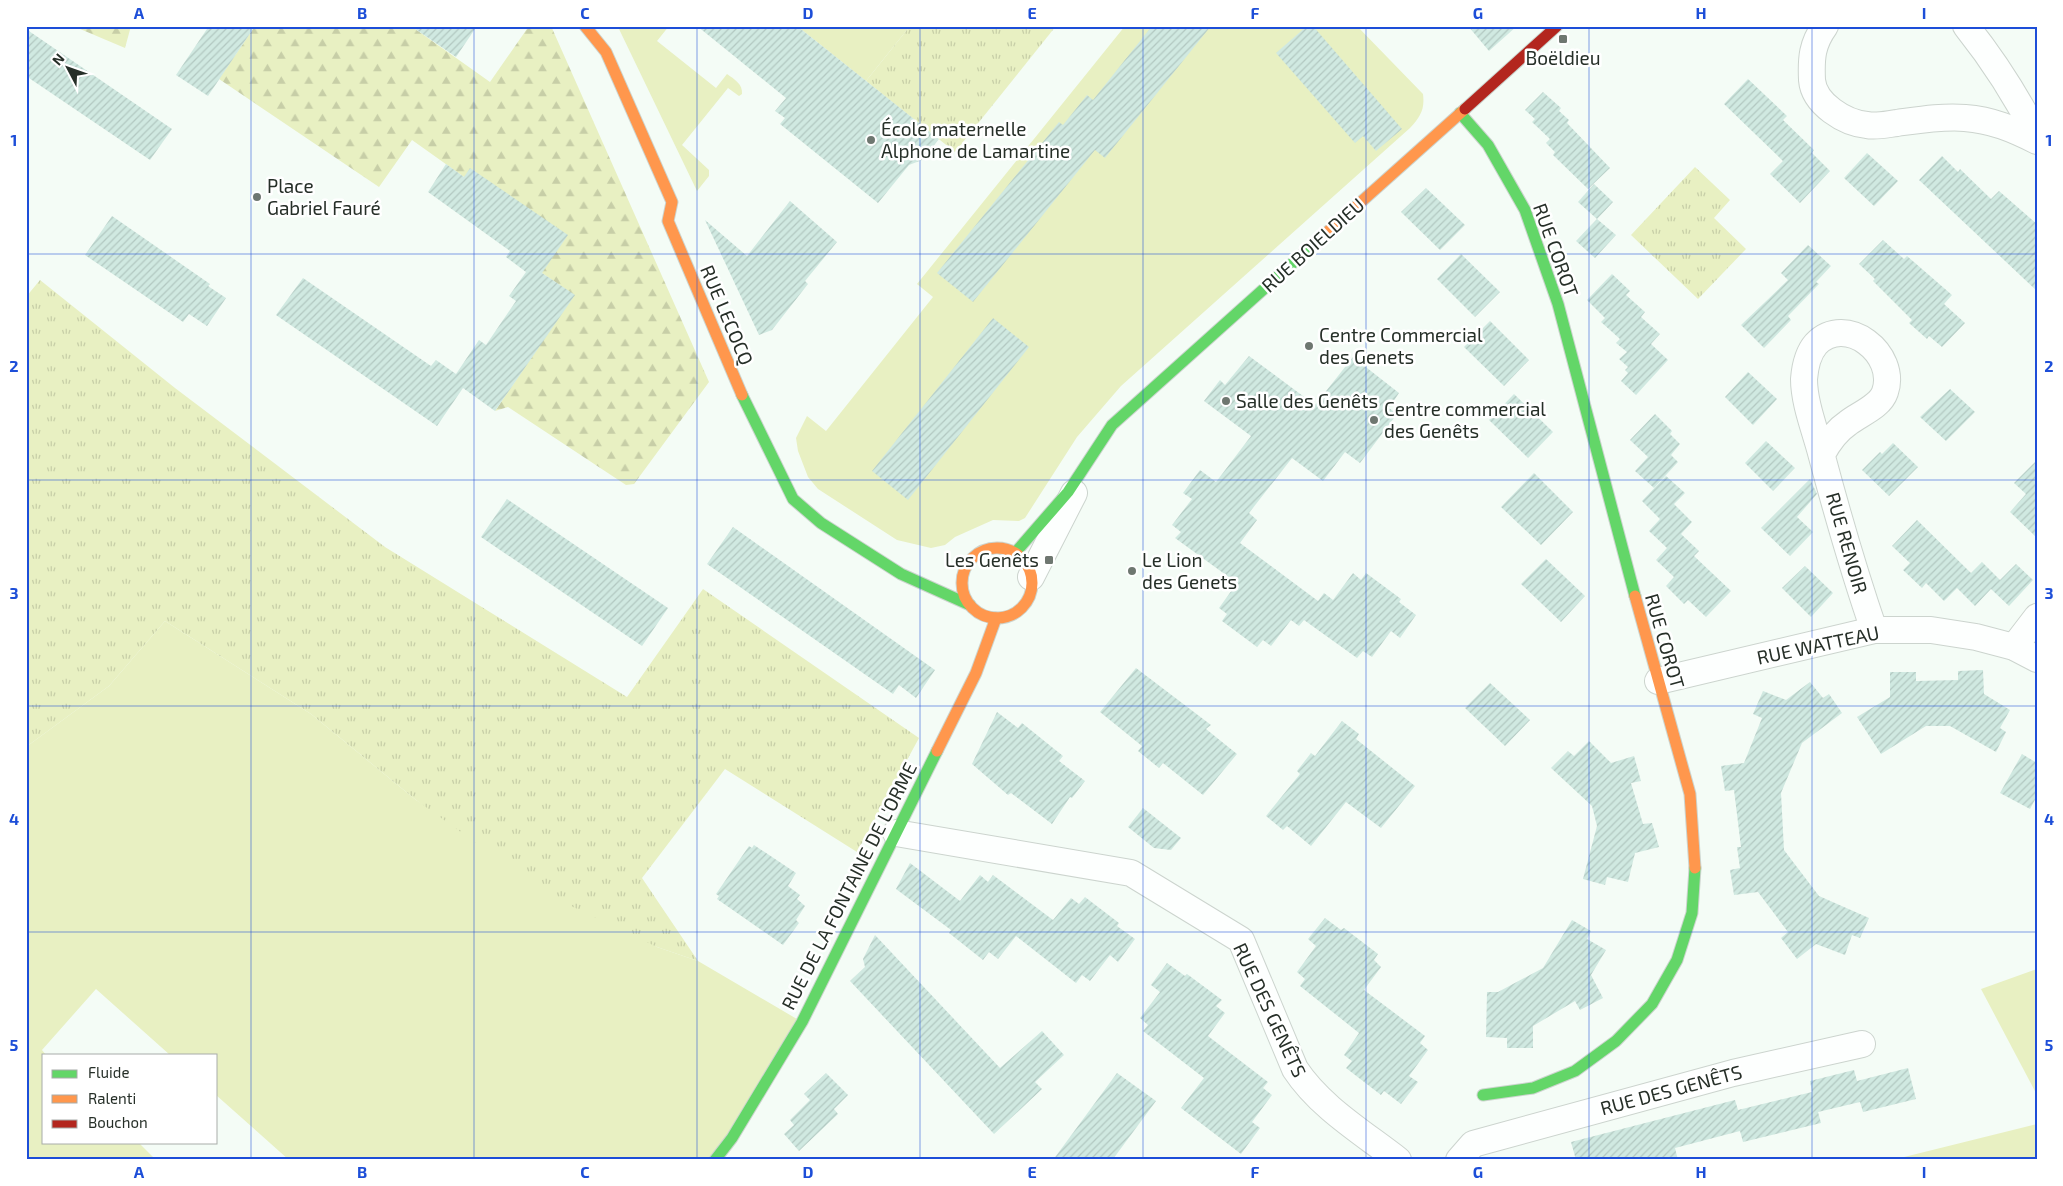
<svg xmlns="http://www.w3.org/2000/svg" width="2063" height="1186" font-family="'Exo 2',sans-serif">
<style>
.grass{fill:#e8f0c2}
.forest{fill:url(#forest-firs)}
.park{fill:url(#park-tufts)}
.building{fill:url(#building-hatch)}
.lines{fill:none;stroke-linecap:round;stroke-linejoin:round}
.street-casing{stroke:#ccd4ce;stroke-width:28}
.fast-casing{stroke:#ccd4ce;stroke-width:13}
.slow-casing{stroke:#ccd4ce;stroke-width:13}
.jam-casing{stroke:#ccd4ce;stroke-width:13}
.street{stroke:#fdfffe;stroke-width:26}
.fast{stroke:#63d668;stroke-width:11}
.slow{stroke:#ff974d;stroke-width:11}
.jam{stroke:#b3261e;stroke-width:11}
.grid{fill:none;stroke:#1d4ed8;stroke-width:1;stroke-opacity:0.55}
.poi-dot{fill:#6e7770;stroke:#fff;stroke-width:2}
.labels{text-anchor:middle;stroke-width:5;stroke-linejoin:round;paint-order:stroke}
.poi-label{font-size:19px;fill:#262f28;stroke:#fff;text-anchor:start}
.street-label{font-size:19px;fill:#262f28;stroke:#fff}
.neatline{fill:none;stroke:#1d4ed8;stroke-width:2}
.grid-label{font-size:16px;text-anchor:middle;font-weight:bold;fill:#1d4ed8}
</style>
<defs>
<pattern id="forest-firs" width="22" height="20" patternUnits="userSpaceOnUse" patternTransform="scale(1.25)"><rect width="22" height="20" fill="#e8f0c2"/><path d="M5 1l3.5 6h-7zM16 11l3.5 6h-7z" fill="#c7cea7"/></pattern>
<pattern id="park-tufts" width="24" height="20" patternUnits="userSpaceOnUse" patternTransform="scale(1.25)"><rect width="24" height="20" fill="#e8f0c2"/><path d="M3 7l-1-3M5 7V3M7 7l1-3M15 17l-1-3M17 17v-4M19 17l1-3" fill="none" stroke="#c7cea7"/></pattern>
<pattern id="building-hatch" width="6" height="6" patternUnits="userSpaceOnUse" patternTransform="scale(1.25)"><rect width="6" height="6" fill="#d0e9e1"/><path d="M-1 1l2-2M0 6l6-6M5 7l2-2" fill="none" stroke="#b2c8c1"/></pattern>
</defs>
<rect width="100%" height="100%" fill="#f4fcf6"/>
<g class="grass">
<path d="M621,26H669L657,41L716,88L727,74C734,79 743,84 742,94L739,96L728,88L682,145L709,170V176L697,191L619,29Z"/>
<path d="M797,26H910L866,81Z"/>
<path d="M1125,26H1357L1423,94C1425,110 1420,117 1410,128L1121,386L1077,437L1025,518L1019,521L993,520L955,537L945,545L931,548L897,540L818,489L808,477L798,451L796,438L807,416L826,431L933,297L917,284Z"/>
<path d="M165,621L311,714L416,800L657,947L698,961L802,1022L715,1160H289L216,1095V1055H170L96,989L42,1050L46,1055H44V1142H138L156,1160H26V747L109,686Z"/>
<path d="M2037,969V1095L1981,989Z"/>
<path d="M2037,1124V1160H1892Z"/>
</g>
<g class="forest">
<path d="M73,26H131L125,48Z"/>
<path d="M255,26H411L490,82L529,26H551L709,382L634,484L626,485L508,407L495,411L574,295L542,273L464,177L412,140L379,187L219,79Z"/>
</g>
<g class="park">
<path d="M910,26H1056L955,152L866,81Z"/>
<path d="M1695,167L1730,200L1714,218L1746,249L1698,299L1631,235Z"/>
<path d="M40,280L175,388L385,547L627,697L703,589L919,738L857,852L725,769L642,878L698,961L657,947L550,896L416,800L311,714L165,621L109,686L26,747V297Z"/>
</g>
<g class="building">
<path d="M209,26H255L208,96L176,75Z"/>
<path d="M411,26H477L456,57Z"/>
<path d="M697,26H797L939,139L922,160L909,165L878,203L780,124L785,118L775,111L786,98Z"/>
<path d="M1152,26H1211L1105,158L1095,150L973,302L937,273L1059,122L1063,125L1087,95L1093,100Z"/>
<path d="M1307,26H1313L1402,129L1376,151L1363,136L1355,143L1276,53Z"/>
<path d="M1468,26H1517L1489,51Z"/>
<path d="M26,29L172,129L150,160L26,76Z"/>
<path d="M1748,79L1787,116L1783,120L1814,150L1812,153L1830,171L1800,203L1770,174L1783,161L1724,104Z"/>
<path d="M1543,92L1561,108L1559,111L1569,120L1567,123L1610,168L1588,189L1553,155L1555,152L1546,143L1550,139L1532,122L1535,119L1525,110Z"/>
<path d="M1867,153L1898,181L1874,206L1844,178Z"/>
<path d="M1942,156L1958,172L1960,169L1991,199L1999,191L2037,224V291L1919,180Z"/>
<path d="M446,164L464,177L470,168L568,235L542,273L575,295L495,411L463,388L437,426L276,315L303,278L431,366L436,360L456,374L479,340L486,345L516,301L509,296L526,272L506,257L510,251L428,192Z"/>
<path d="M1594,184L1613,202L1597,219L1578,202Z"/>
<path d="M1426,188L1465,225L1440,250L1401,212Z"/>
<path d="M790,201L837,242L805,281L808,284L772,330L759,335L705,220L747,256Z"/>
<path d="M112,216L210,284L208,286L226,298L207,326L189,314L183,322L85,255Z"/>
<path d="M1597,219L1616,235L1595,258L1576,241Z"/>
<path d="M1883,240L1904,259L1907,256L1952,295L1944,304L1965,323L1942,347L1929,336L1927,339L1909,323L1912,320L1873,281L1875,279L1859,264Z"/>
<path d="M1808,245L1831,266L1816,282L1819,284L1788,316L1791,320L1764,348L1741,325L1788,280L1781,273Z"/>
<path d="M1461,254L1500,292L1475,317L1437,279Z"/>
<path d="M1612,274L1630,291L1626,295L1645,312L1641,317L1660,334L1651,344L1668,360L1636,395L1621,381L1628,373L1625,370L1628,367L1619,359L1627,352L1616,343L1620,339L1601,322L1605,318L1587,300Z"/>
<path d="M993,318L1029,347L908,500L872,471Z"/>
<path d="M1490,321L1529,360L1504,386L1464,347Z"/>
<path d="M1249,356L1315,405L1353,357L1399,393L1389,408L1397,414L1360,463L1345,452L1323,481L1292,458L1249,513L1257,520L1240,543L1318,601L1324,593L1333,600L1353,573L1361,580L1366,573L1401,599L1399,602L1416,615L1400,638L1391,631L1372,657L1363,651L1357,658L1304,620L1299,626L1291,620L1271,646L1263,640L1257,647L1222,621L1227,614L1219,608L1237,583L1175,538L1181,532L1172,525L1192,499L1183,493L1200,470L1216,482L1251,436L1204,401L1220,380L1225,385Z"/>
<path d="M1748,372L1777,399L1753,425L1725,397Z"/>
<path d="M1950,389L1975,412L1946,441L1920,417Z"/>
<path d="M1514,394L1553,432L1528,458L1489,420Z"/>
<path d="M1655,414L1672,431L1670,434L1680,444L1671,455L1678,462L1654,488L1635,471L1648,457L1630,440Z"/>
<path d="M1766,441L1795,468L1773,491L1745,463Z"/>
<path d="M1893,443L1918,467L1889,496L1862,470L1880,452L1882,454Z"/>
<path d="M2037,460V538L2010,512L2026,494L2014,483Z"/>
<path d="M1534,473L1573,512L1541,545L1501,507Z"/>
<path d="M1666,476L1685,493L1674,504L1692,522L1681,534L1699,551L1694,556L1731,591L1706,617L1688,600L1684,604L1666,586L1674,577L1656,560L1667,548L1649,531L1660,519L1642,501Z"/>
<path d="M1810,479L1817,494L1797,517L1813,532L1790,556L1761,528Z"/>
<path d="M507,499L668,608L642,646L481,537Z"/>
<path d="M1917,520L1971,573L1982,562L2000,580L2016,564L2033,580L2009,606L1991,589L1975,606L1957,588L1944,601L1926,583L1922,588L1903,570L1910,563L1892,546Z"/>
<path d="M733,527L935,670L916,698L899,685L893,694L707,564Z"/>
<path d="M1546,559L1585,596L1561,622L1521,584Z"/>
<path d="M1805,566L1833,593L1811,617L1782,588Z"/>
<path d="M1136,668L1211,725L1206,729L1237,754L1203,795L1163,763L1159,768L1138,751L1142,746L1100,712Z"/>
<path d="M1983,670L1984,694L2010,710L2000,728L2006,732L1996,752L1950,726H1926L1881,754L1857,717L1890,697V672H1916V681L1958,680V671Z"/>
<path d="M1810,682L1823,698L1829,694L1842,713L1802,743L1781,793L1784,850L1819,896L1869,918L1860,938L1852,935L1845,955L1816,944L1797,959L1781,938L1788,932L1758,892L1734,895L1730,870L1740,868L1737,847H1741L1734,790L1725,791L1721,766L1744,763L1762,718L1753,714L1763,691L1786,700Z"/>
<path d="M1490,683L1530,720L1505,746L1465,708Z"/>
<path d="M997,712L1018,728L1022,723L1063,756L1059,761L1085,781L1072,798L1070,797L1052,824L1011,793L1008,795L972,764Z"/>
<path d="M1342,721L1359,734L1356,739L1415,786L1381,828L1346,802L1311,846L1287,826L1283,830L1266,816L1300,774L1297,771L1311,753L1315,756Z"/>
<path d="M1589,741L1611,763L1634,756L1641,781L1631,783L1643,824L1652,823L1659,847L1635,853L1628,882L1607,877L1605,885L1583,879L1597,826L1592,806L1551,768L1568,751L1574,756Z"/>
<path d="M2022,754L2037,763V796L2030,809L2000,793Z"/>
<path d="M1143,808L1181,838L1171,850L1154,848L1128,827Z"/>
<path d="M754,845L796,873L788,886L800,895L797,899L805,906L796,920L799,923L783,945L717,899L719,896L716,894L749,846L752,848Z"/>
<path d="M910,863L960,901L980,875L988,882L993,875L1053,920L1071,898L1079,904L1085,897L1119,923L1117,926L1135,939L1118,962L1110,955L1090,981L1082,975L1076,983L1016,936L998,959L989,952L983,960L949,933L951,930L896,889Z"/>
<path d="M1325,918L1341,930L1344,928L1378,954L1374,960L1381,967L1364,990L1425,1036L1420,1043L1428,1050L1409,1076L1418,1082L1401,1104L1384,1091L1381,1095L1346,1068L1352,1061L1344,1055L1359,1033L1300,986L1305,979L1297,972L1316,946L1308,939Z"/>
<path d="M1572,920L1591,931L1587,939L1606,950L1591,975L1603,998L1580,1010L1575,1001L1533,1026V1048H1507V1038L1486,1037L1487,992H1498L1543,968Z"/>
<path d="M875,935L1000,1068L1042,1031L1064,1055L1035,1082L1042,1089L994,1134L850,981L865,967L863,959Z"/>
<path d="M1167,963L1185,976L1187,974L1222,1000L1216,1006L1225,1013L1208,1036L1268,1082L1263,1088L1272,1095L1252,1122L1260,1128L1241,1154L1181,1108L1204,1078L1143,1031L1148,1025L1140,1018L1160,992L1151,985Z"/>
<path d="M1908,1068L1916,1099L1863,1112L1860,1102L1818,1112L1821,1123L1743,1142L1740,1131L1675,1148L1678,1160H1576L1571,1142L1735,1100L1738,1110L1812,1092L1810,1081L1854,1070L1857,1081Z"/>
<path d="M826,1073L848,1095L834,1109L838,1114L799,1151L784,1134L794,1125L790,1120L810,1100L804,1094Z"/>
<path d="M1117,1073L1156,1101L1116,1155L1112,1160H1053Z"/>
</g>
<g class="lines">
<defs>
<g id="street">
<path d="M1825,26C1812,44 1811,58 1812,80C1814,104 1845,123 1867,125C1876,127 1888,124 1897,123C1919,120 1943,116 1965,118C1992,120 2013,129 2037,141"/>
<path d="M1966,26C1994,61 2017,97 2037,137"/>
<path d="M1822,454C1829,441 1836,431 1848,423C1859,414 1880,407 1885,392C1898,354 1846,313 1816,344C1808,353 1805,367 1804,379C1804,403 1815,430 1821,453C1837,513 1854,572 1874,630"/>
<path d="M1031,577L1074,493"/>
<path d="M2014,647L2037,617"/>
<path d="M1658,681L1874,630H1931L1976,637L2014,647L2037,659"/>
<path d="M896,833L1131,873L1241,940L1295,1069C1320,1107 1362,1132 1398,1160"/>
<path d="M1459,1160L1473,1144L1733,1073L1862,1044"/>
</g>
<g id="fast">
<path d="M1460,113L1488,145L1525,210L1558,304L1635,596"/>
<path d="M742,395L793,499L821,523L901,574L970,605"/>
<path d="M1015,553L1068,492L1112,425L1324,235"/>
<path d="M1483,1095L1533,1088L1575,1071L1616,1041L1652,1004L1677,960L1692,913L1695,868"/>
<path d="M715,1160L732,1138L802,1022L937,751"/>
</g>
<g id="slow">
<path d="M585,26L606,52L672,202L668,221L742,395"/>
<path d="M1324,235L1465,109"/>
<circle cx="997" cy="583" r="35"/>
<path d="M1635,596L1690,794L1695,868"/>
<path d="M937,751L976,673L996,618"/>
</g>
<path id="jam" d="M1465,109L1557,26"/>
</defs>
<use href="#street" class="street-casing"/>
<use href="#fast" class="fast-casing"/>
<use href="#slow" class="slow-casing"/>
<use href="#jam" class="jam-casing"/>
<use href="#street" class="street"/>
<use href="#fast" class="fast"/>
<use href="#slow" class="slow"/>
<use href="#jam" class="jam"/>
</g>
<path class="grid" d="M251,26V1160M474,26V1160M697,26V1160M920,26V1160M1143,26V1160M1366,26V1160M1589,26V1160M1812,26V1160M26,254H2037M26,480H2037M26,706H2037M26,932H2037"/>
<g class="poi-dot">
<rect x="1558" y="34" width="10" height="10" rx="2.5"/>
<circle cx="871" cy="140" r="5"/>
<circle cx="257" cy="197" r="5"/>
<circle cx="1309" cy="346" r="5"/>
<circle cx="1226" cy="401" r="5"/>
<circle cx="1374" cy="420" r="5"/>
<rect x="1044" y="555" width="10" height="10" rx="2.5"/>
<circle cx="1132" cy="571" r="5"/>
</g>
<g class="labels">
<g class="poi-label">
<text x="1563" y="65" text-anchor="middle">Boëldieu</text>
<text x="881" y="136">École maternelle<tspan x="881" dy="22">Alphone de Lamartine</tspan></text>
<text x="267" y="193">Place<tspan x="267" dy="22">Gabriel Fauré</tspan></text>
<text x="1319" y="342">Centre Commercial<tspan x="1319" dy="22">des Genets</tspan></text>
<text x="1236" y="408">Salle des Genêts</text>
<text x="1384" y="416">Centre commercial<tspan x="1384" dy="22">des Genêts</tspan></text>
<text x="1039" y="567" text-anchor="end">Les Genêts</text>
<text x="1142" y="567">Le Lion<tspan x="1142" dy="22">des Genets</tspan></text>
</g>
<g class="street-label">
<text transform="translate(1313 245) rotate(-42)" y="7">RUE BOIELDIEU</text>
<text transform="translate(1556 250) rotate(70)" y="7">RUE COROT</text>
<text transform="translate(727 315) rotate(67)" y="7">RUE LECOCQ</text>
<text transform="translate(1847 543) rotate(74)" y="7">RUE RENOIR</text>
<text transform="translate(1665 641) rotate(74)" y="7">RUE COROT</text>
<text transform="translate(1818 645) rotate(-12)" y="7">RUE WATTEAU</text>
<text transform="translate(849 886) rotate(-63)" y="7">RUE DE LA FONTAINE DE L'ORME</text>
<text transform="translate(1270 1010) rotate(65)" y="7">RUE DES GENÊTS</text>
<text transform="translate(1671 1090) rotate(-15)" y="7">RUE DES GENÊTS</text>
</g>
</g>
<rect width="2063" height="1186" fill="none" stroke="#ffffff" stroke-width="55"/>
<rect x="42" y="1054" width="175" height="90" fill="#ffffff" stroke="#a8aca9"/>
<rect x="52" y="1070" width="25" height="8" fill="#63d668" stroke="#a8aca9"/>
<text x="88" y="1078" font-size="15" fill="#262f28">Fluide</text>
<rect x="52" y="1095" width="25" height="8" fill="#ff974d" stroke="#a8aca9"/>
<text x="88" y="1104" font-size="15" fill="#262f28">Ralenti</text>
<rect x="52" y="1120" width="25" height="8" fill="#b3261e" stroke="#a8aca9"/>
<text x="88" y="1128" font-size="15" fill="#262f28">Bouchon</text>
<g transform="translate(68 68) rotate(311)" stroke="#ffffff" stroke-width="4" paint-order="stroke">
<path d="M0-4L9 19L0 12L-9 19Z" fill="#262f28"/>
<text y="-8" font-size="14" font-weight="bold" text-anchor="middle" fill="#262f28">N</text>
</g>
<rect x="28" y="28" width="2008" height="1130" class="neatline"/>
<g class="grid-label">
<text x="139" y="19">A</text>
<text x="362" y="19">B</text>
<text x="585" y="19">C</text>
<text x="808" y="19">D</text>
<text x="1032" y="19">E</text>
<text x="1255" y="19">F</text>
<text x="1478" y="19">G</text>
<text x="1701" y="19">H</text>
<text x="1924" y="19">I</text>
<text x="14" y="146">1</text>
<text x="2049" y="146">1</text>
<text x="14" y="372">2</text>
<text x="2049" y="372">2</text>
<text x="14" y="599">3</text>
<text x="2049" y="599">3</text>
<text x="14" y="825">4</text>
<text x="2049" y="825">4</text>
<text x="14" y="1051">5</text>
<text x="2049" y="1051">5</text>
<text x="139" y="1178">A</text>
<text x="362" y="1178">B</text>
<text x="585" y="1178">C</text>
<text x="808" y="1178">D</text>
<text x="1032" y="1178">E</text>
<text x="1255" y="1178">F</text>
<text x="1478" y="1178">G</text>
<text x="1701" y="1178">H</text>
<text x="1924" y="1178">I</text>
</g>
</svg>
